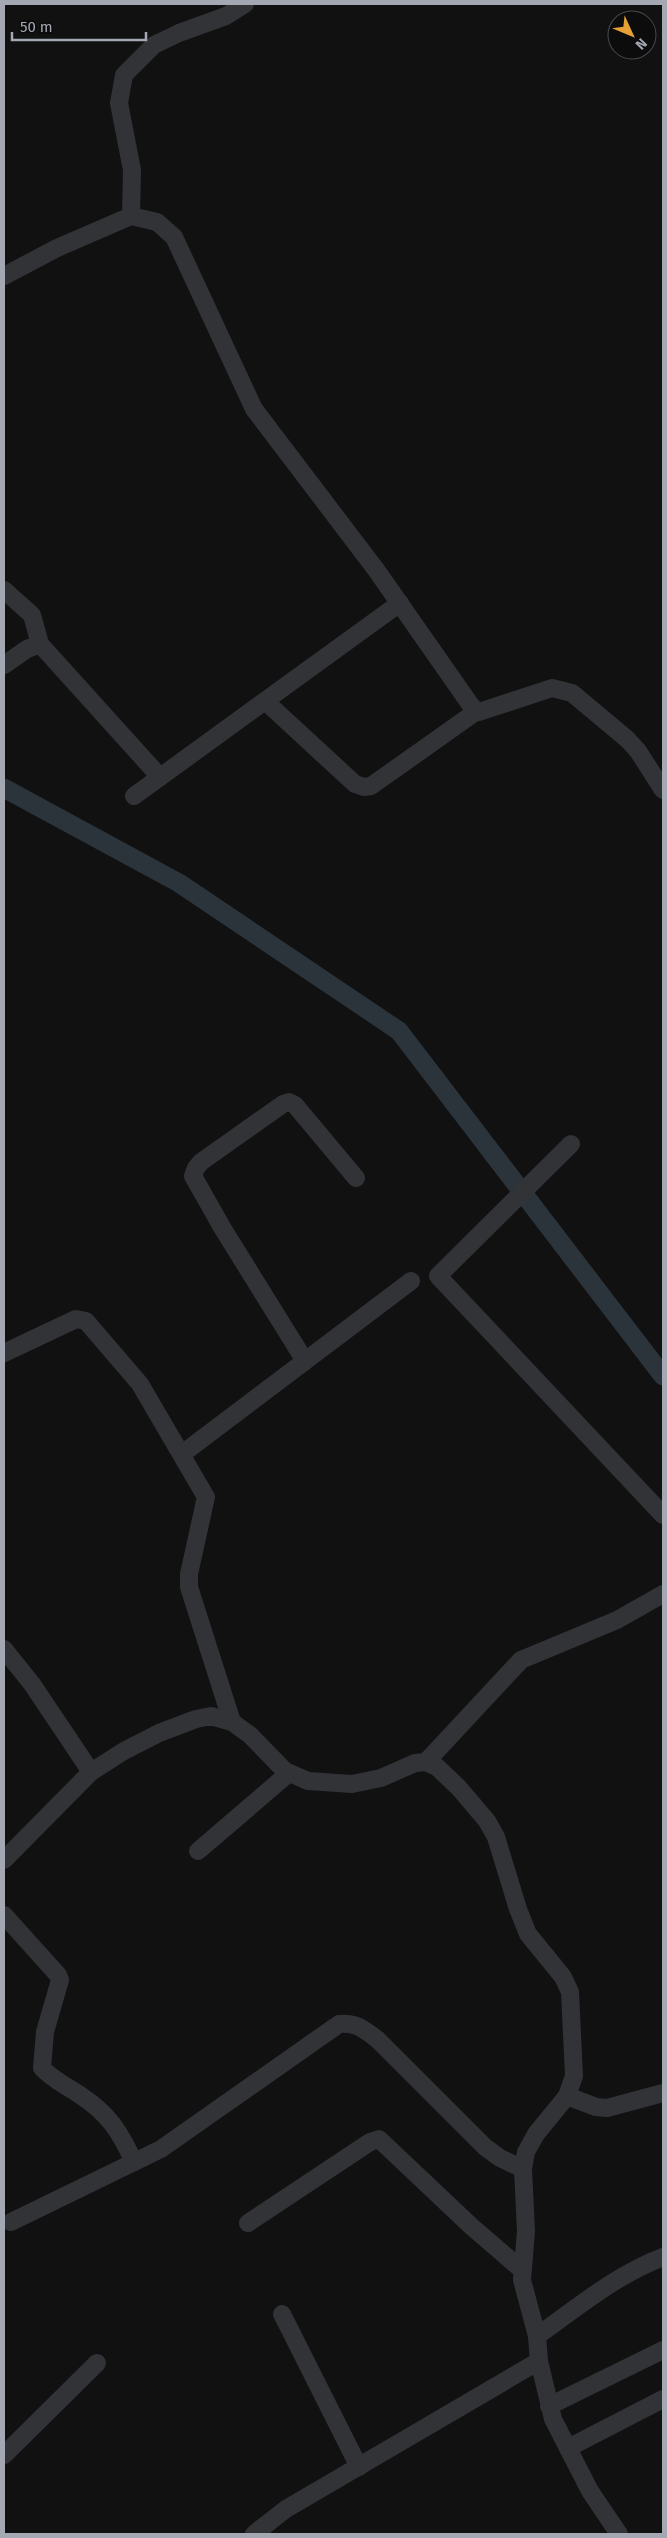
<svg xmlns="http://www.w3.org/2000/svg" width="667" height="2538" font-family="'Fira Sans',sans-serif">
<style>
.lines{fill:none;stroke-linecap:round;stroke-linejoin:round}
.canal{stroke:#2b343a;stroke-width:19}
.minor{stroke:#323337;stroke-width:18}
</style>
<rect width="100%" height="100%" fill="#111112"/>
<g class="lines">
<path class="canal" d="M4,788L179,883L399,1031L663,1376"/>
<g class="minor">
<path d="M131,216L132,170L119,103L124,75L154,45L179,33L226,16L245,4"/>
<path d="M4,276L57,248L131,216L157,222L174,237L254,409L377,571L472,707L479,712L552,688L572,693L627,739L638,751L663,790"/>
<path d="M4,590L32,615L40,644"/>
<path d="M4,665L27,649L40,644L160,777"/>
<path d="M265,701L355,784L364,787L371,786L477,711"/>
<path d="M134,796L400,603"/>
<path d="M571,1144L438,1276L663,1515"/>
<path d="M4,1353L76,1319L86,1321L140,1384L206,1497L189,1574V1587L232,1722"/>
<path d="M305,1361L223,1229L193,1176L196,1168L201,1162L283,1104L289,1102L295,1105L356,1178"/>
<path d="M182,1454L411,1281"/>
<path d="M4,1649L32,1684L91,1772"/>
<path d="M426,1762L521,1660L617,1620L663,1594"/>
<path d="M198,1851L289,1773"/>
<path d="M4,1860L91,1772L124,1751L159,1733L196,1719L211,1716L232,1722L250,1735L285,1771L308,1781L352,1784L381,1778L415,1763L426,1762L437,1767L459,1788L487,1821L496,1837L518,1909L528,1934L563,1977L570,1992L574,2076L567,2096L536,2134L526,2152L523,2169L526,2231L522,2280L537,2336L539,2361L553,2419L590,2491L619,2534"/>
<path d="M4,1915L58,1975L60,1980L45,2032L42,2068C53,2080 67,2086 80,2095C109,2114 120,2132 134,2162"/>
<path d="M567,2096L596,2107L607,2108L663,2093"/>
<path d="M11,2222L161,2149L339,2024C356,2022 365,2030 378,2040L485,2147L500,2158L523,2169"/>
<path d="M248,2223L370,2142L379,2139L471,2226L521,2269"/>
<path d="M282,2314L359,2467"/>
<path d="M537,2336C578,2307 616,2275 663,2257"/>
<path d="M549,2406L663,2350"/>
<path d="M568,2448L663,2399"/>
<path d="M4,2455L97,2363"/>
<path d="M254,2534L286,2509L539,2361"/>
</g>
</g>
<rect width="667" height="2538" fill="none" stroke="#a3a8b2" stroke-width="10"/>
<g transform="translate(632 35) rotate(134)"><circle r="24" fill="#0c0c0d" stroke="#484a4f"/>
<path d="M0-4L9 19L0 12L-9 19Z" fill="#e6a035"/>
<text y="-8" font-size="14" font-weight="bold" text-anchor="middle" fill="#a3a8b2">N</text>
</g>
<path d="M12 32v8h134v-8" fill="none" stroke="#a3a8b2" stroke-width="2.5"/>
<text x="20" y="32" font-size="15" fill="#a3a8b2" stroke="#0c0c0d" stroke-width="4" paint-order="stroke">50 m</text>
</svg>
